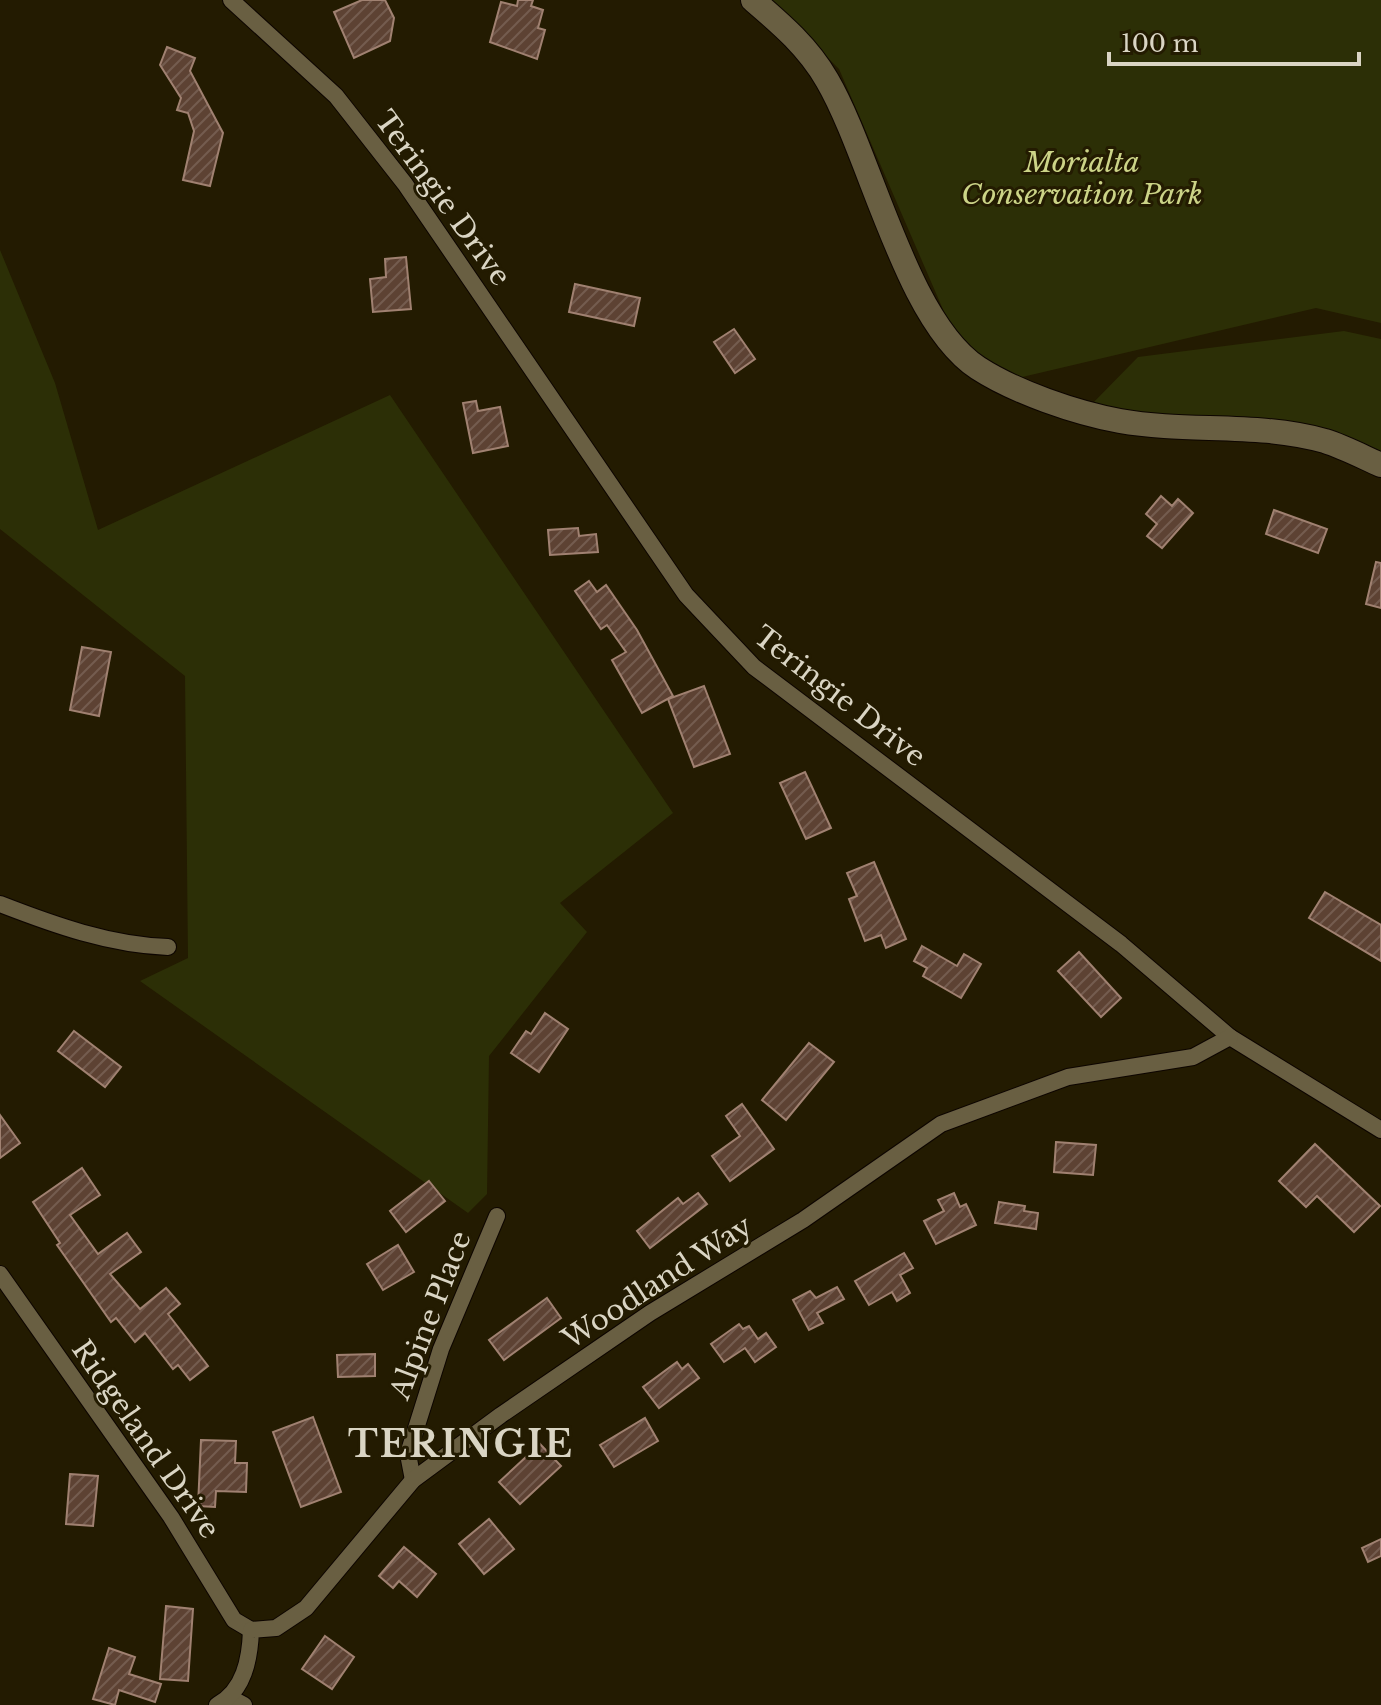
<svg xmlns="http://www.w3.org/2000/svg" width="1381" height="1705" font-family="'Libre Baskerville',serif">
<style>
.green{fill:#2c2f06}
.building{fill:url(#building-hatch);stroke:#a08171;stroke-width:2}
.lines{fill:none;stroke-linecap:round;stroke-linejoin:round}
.street-casing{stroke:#0d0500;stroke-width:18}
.secondary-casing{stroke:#0d0500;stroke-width:26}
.street{stroke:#695f42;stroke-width:16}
.secondary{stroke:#695f42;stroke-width:24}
.labels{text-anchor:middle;stroke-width:6;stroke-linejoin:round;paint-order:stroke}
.park-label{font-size:28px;font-style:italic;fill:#ccd487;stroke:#231b01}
.street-label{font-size:28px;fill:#dad5c4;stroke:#231b01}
.district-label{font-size:36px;font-weight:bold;letter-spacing:2px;fill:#dad5c4;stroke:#231b01}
</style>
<defs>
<pattern id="building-hatch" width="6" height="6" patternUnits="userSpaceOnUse" patternTransform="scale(2)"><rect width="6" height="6" fill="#5d4233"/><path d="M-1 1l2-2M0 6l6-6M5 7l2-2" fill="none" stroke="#745c4f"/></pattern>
</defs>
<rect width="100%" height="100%" fill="#231b01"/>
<g class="green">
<path d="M770,0H1381V323L1316,308L1018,378L964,358L839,69Z"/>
<path d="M0,250L55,383L98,530L390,395L673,813L560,903L587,932L489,1056L487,1194L468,1213L140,981L188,958L185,676L0,529Z"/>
<path d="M1344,331L1381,339V455L1319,429L1089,407L1138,357Z"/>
</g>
<g class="building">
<path d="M362,0H385L394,18L390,41L354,58L334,12Z"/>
<path d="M518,0H533L531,6L543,10L538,28L545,30L537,59L490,42L501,2L517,6Z"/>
<path d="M167,47L195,58L190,71L223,133L210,186L183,180L194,131L188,113L177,110L181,98L160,65Z"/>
<path d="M406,257L411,309L373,312L370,279L386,277L385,259Z"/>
<path d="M575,284L640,298L634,326L569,312Z"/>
<path d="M734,329L755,359L735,373L714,342Z"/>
<path d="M476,401L478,411L500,407L508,446L473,453L463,403Z"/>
<path d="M1161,496L1172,506L1178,499L1193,513L1162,548L1147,536L1157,524L1146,514Z"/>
<path d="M1274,510L1327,529L1318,553L1266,534Z"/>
<path d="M578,528L579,536L596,534L598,552L550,555L548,530Z"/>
<path d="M1376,562L1381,563V608L1366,604Z"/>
<path d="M589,581L597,592L606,585L637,630L673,696L642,713L612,660L626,652L607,625L601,629L575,591Z"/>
<path d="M82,647L111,652L99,716L70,710Z"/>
<path d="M704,686L730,754L694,767L668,699Z"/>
<path d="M805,772L831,828L806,839L780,783Z"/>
<path d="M874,862L906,939L886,948L881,935L865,941L849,899L857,896L847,873Z"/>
<path d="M1325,892L1381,925V961L1309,918Z"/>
<path d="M922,946L957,966L964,954L981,964L961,998L923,976L927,968L914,961Z"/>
<path d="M1079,952L1121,998L1101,1017L1058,971Z"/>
<path d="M545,1013L568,1029L539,1072L511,1053L526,1031L531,1034Z"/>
<path d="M74,1031L121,1067L105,1087L58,1051Z"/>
<path d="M809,1043L834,1062L786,1120L762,1100Z"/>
<path d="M742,1104L774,1149L730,1181L712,1156L740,1136L726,1116Z"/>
<path d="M0,1115L20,1143L0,1158Z"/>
<path d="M1056,1142L1096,1145L1093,1175L1054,1172Z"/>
<path d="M1315,1144L1380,1206L1354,1232L1317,1196L1306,1207L1279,1181Z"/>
<path d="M82,1168L100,1195L70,1215L98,1254L127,1233L141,1252L110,1274L140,1309L166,1288L180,1304L168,1314L208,1366L190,1380L178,1365L173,1369L145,1333L135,1342L116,1318L111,1322L57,1245L60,1243L33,1202Z"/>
<path d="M429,1181L445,1201L406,1232L390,1211Z"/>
<path d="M698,1193L707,1204L650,1248L637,1231L678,1198L683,1204Z"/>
<path d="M954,1193L960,1207L966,1204L976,1225L936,1244L924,1221L944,1211L938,1200Z"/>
<path d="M999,1202L1025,1206L1024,1211L1038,1213L1036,1229L995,1223Z"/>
<path d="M398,1245L414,1272L383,1290L367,1264Z"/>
<path d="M904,1253L913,1268L900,1275L910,1293L897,1301L892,1292L869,1305L855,1281Z"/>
<path d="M837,1287L844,1299L817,1313L823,1323L809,1330L793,1300L810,1291L816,1298Z"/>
<path d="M547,1298L561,1318L504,1360L489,1340Z"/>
<path d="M739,1324L743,1329L749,1326L758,1339L766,1333L776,1347L755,1362L745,1348L724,1362L711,1344Z"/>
<path d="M375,1354V1376L338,1377L337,1355Z"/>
<path d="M677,1362L682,1369L688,1364L699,1378L659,1408L643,1387Z"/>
<path d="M313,1417L341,1492L301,1507L273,1432Z"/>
<path d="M645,1418L658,1441L614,1467L600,1445Z"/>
<path d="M201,1440L236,1441L235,1463H247L246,1492L216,1491L215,1507L198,1506Z"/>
<path d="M540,1444L561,1466L520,1504L499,1482Z"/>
<path d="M70,1474L98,1476L93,1526L66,1524Z"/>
<path d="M489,1519L514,1549L484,1574L459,1544Z"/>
<path d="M1381,1539V1556L1368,1562L1362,1548Z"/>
<path d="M404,1547L436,1574L417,1597L399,1581L393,1588L379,1576Z"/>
<path d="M166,1606L193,1609L188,1681L160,1679Z"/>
<path d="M325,1636L354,1657L332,1689L302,1669Z"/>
<path d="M109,1648L135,1657L129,1674L161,1684L155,1702L119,1690L115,1705L93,1699Z"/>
</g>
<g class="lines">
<defs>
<g id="street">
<path d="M231,0L336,96L405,184L686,595L754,667L1121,944L1230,1037L1381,1130"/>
<path d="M0,904C54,925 110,945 168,947"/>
<path d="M0,1274L171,1517L234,1620L251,1630"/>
<path d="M413,1480L408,1454L441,1349L497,1216"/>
<path d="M231,1698L244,1705"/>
<path d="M217,1705C244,1691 250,1659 251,1630L276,1628L306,1608L413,1480L501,1415L650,1313L803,1220L941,1124L1068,1077L1193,1057L1230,1037"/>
</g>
<path id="secondary" d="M753,0C781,24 808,47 827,80C871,155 906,321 978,368C1015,392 1076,413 1120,421C1188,433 1258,422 1325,441C1344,447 1363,457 1381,465"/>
</defs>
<use href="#street" class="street-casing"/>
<use href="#secondary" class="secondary-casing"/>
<use href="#street" class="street"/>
<use href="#secondary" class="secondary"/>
</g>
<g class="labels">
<g class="park-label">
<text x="1082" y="172">Morialta<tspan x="1082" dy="32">Conservation Park</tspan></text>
</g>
<g class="street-label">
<text transform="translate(443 198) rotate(54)" y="10">Teringie Drive</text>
<text transform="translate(840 696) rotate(38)" y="10">Teringie Drive</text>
<text transform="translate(657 1282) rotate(-33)" y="10">Woodland Way</text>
<text transform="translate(430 1315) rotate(-69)" y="10">Alpine Place</text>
<text transform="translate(146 1439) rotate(55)" y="10">Ridgeland Drive</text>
</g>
<g class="district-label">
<text x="461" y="1457">TERINGIE</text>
</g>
</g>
<path d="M1109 52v12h250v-12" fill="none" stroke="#dad5c4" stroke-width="4"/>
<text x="1121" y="52" font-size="24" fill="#dad5c4" stroke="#231b01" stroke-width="6" paint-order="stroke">100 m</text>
</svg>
